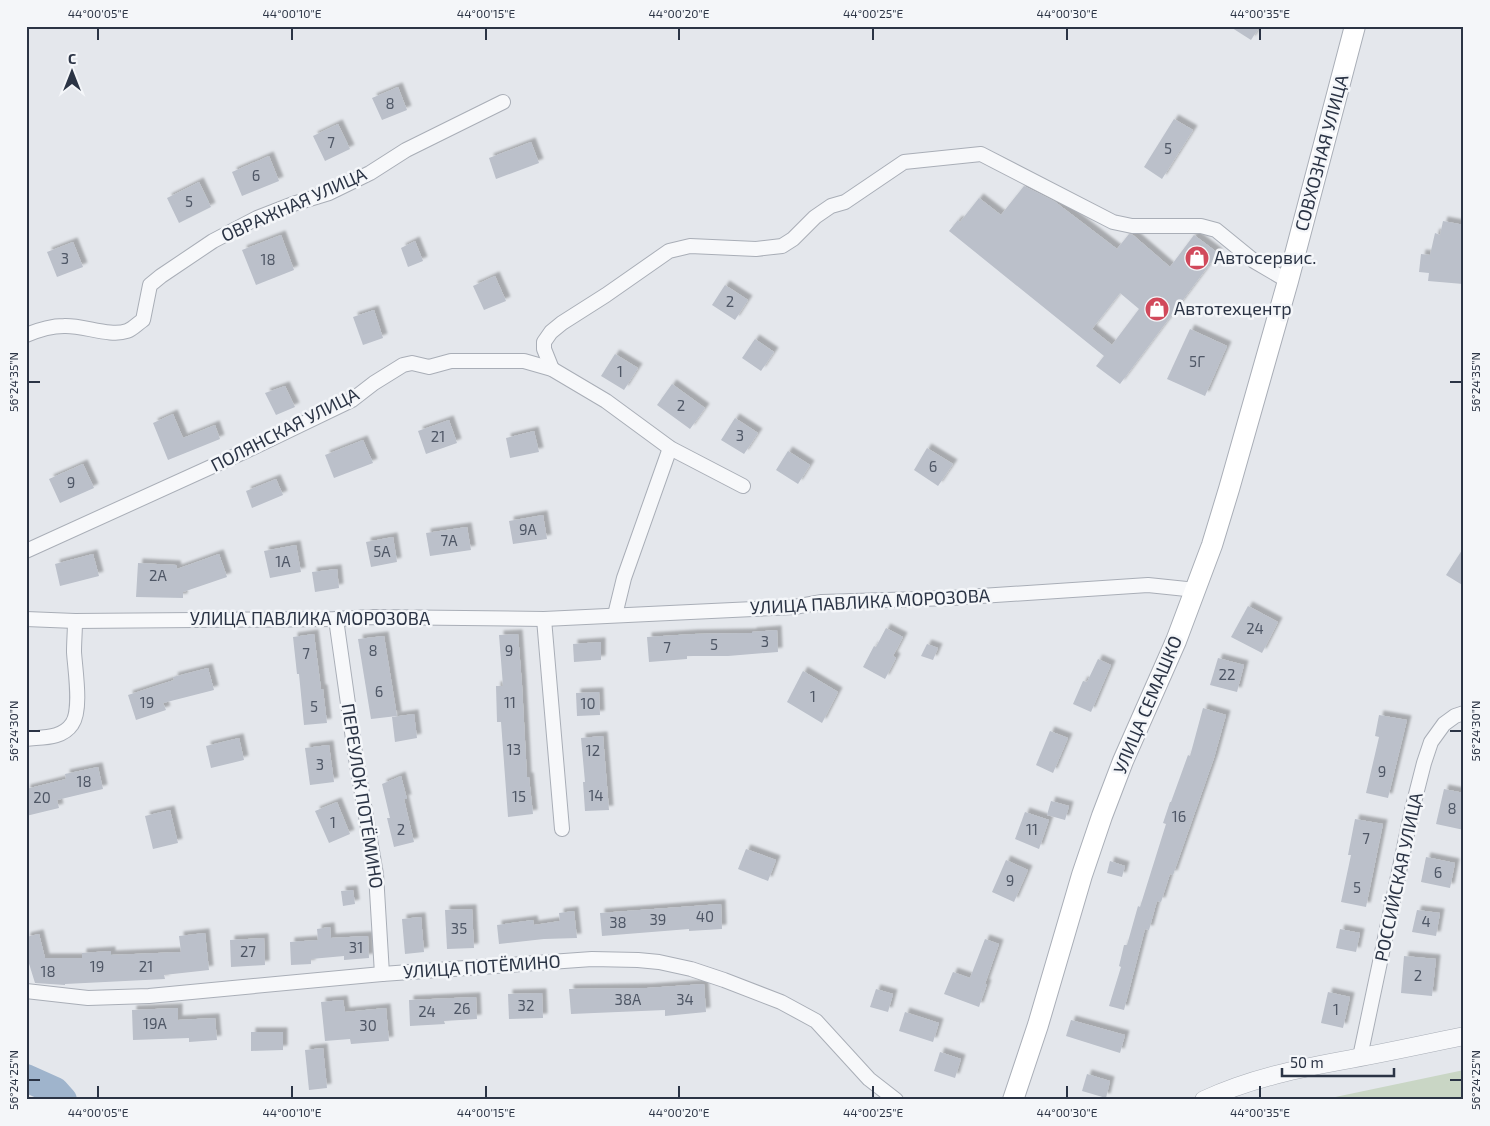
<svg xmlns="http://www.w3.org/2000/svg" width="1490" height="1126" font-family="'Exo 2',sans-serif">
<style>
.green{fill:#c9d6c5}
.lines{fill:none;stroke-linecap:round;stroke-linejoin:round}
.river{stroke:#9fb4cc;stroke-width:28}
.building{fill:#bbc0ca;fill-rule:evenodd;filter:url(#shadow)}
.minor-casing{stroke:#a9aeb7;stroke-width:16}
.tertiary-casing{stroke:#a9aeb7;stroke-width:19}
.secondary-casing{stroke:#a9aeb7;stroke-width:22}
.minor{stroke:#f7f8fa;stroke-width:14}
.tertiary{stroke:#f7f8fa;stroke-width:18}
.secondary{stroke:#fff;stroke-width:20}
.ticks{fill:none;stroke:#2b3445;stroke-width:2}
.labels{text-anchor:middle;stroke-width:5;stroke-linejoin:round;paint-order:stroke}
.number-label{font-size:15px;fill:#4f5766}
.street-label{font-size:18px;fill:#2b3445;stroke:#f4f6f9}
.poi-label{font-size:18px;fill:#2b3445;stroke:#f4f6f9;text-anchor:start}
.neatline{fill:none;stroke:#2b3445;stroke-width:2}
.ticks-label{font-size:12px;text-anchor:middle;fill:#2b3445}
</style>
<defs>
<filter id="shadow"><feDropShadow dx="4.5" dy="-4.5" stdDeviation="1" flood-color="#0004"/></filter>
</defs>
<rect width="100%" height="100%" fill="#e4e7ec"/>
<path class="green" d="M1464,1070V1100H1321Z"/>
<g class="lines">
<path class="river" d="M26,1078L55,1091L63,1100"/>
</g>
<g class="building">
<path d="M1229,26H1260L1251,40Z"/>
<path d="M398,87L407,110L382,120L372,98Z"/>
<path d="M1174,119L1193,130L1162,179L1144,167Z"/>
<path d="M338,124L350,149L325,161L313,136Z"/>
<path d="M531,142L539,163L496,179L489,158Z"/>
<path d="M269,156L279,181L242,196L232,172Z"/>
<path d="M199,182L211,207L179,223L167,198Z"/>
<path d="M1024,186L1054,201L1117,249L1129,234L1133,235L1170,267L1194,235L1218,253L1120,384L1096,366L1104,356L949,231L958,220L960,222L979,198L1001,215ZM1120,293L1139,309L1112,345L1092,329Z"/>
<path d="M1443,221L1464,225L1463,284L1428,281L1429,273L1419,272L1421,254L1430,255L1435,233L1440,235Z"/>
<path d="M281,235L294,270L256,285L242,250Z"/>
<path d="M415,241L423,261L408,267L401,248Z"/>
<path d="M73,242L83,267L57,277L47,252Z"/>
<path d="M495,276L506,301L484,310L473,286Z"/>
<path d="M725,285L748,300L735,320L712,305Z"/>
<path d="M374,310L383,338L363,345L353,317Z"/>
<path d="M1190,329L1227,346L1205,396L1167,379Z"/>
<path d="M755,339L774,352L761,371L742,358Z"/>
<path d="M615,354L638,368L624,390L601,376Z"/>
<path d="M672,384L705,408L690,429L657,405Z"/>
<path d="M285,386L295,407L276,415L265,393Z"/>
<path d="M173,414L183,438L215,425L220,439L168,460L153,423Z"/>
<path d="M735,418L758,433L744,454L721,440Z"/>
<path d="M449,420L457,443L426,454L418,431Z"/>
<path d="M534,431L539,452L510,458L506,438Z"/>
<path d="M363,440L373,463L334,478L325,455Z"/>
<path d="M927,448L953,464L938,486L914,470Z"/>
<path d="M788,451L810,465L798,484L776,470Z"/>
<path d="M83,464L94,488L60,503L49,479Z"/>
<path d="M276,479L283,495L252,508L246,491Z"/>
<path d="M543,515L547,539L513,544L509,521Z"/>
<path d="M467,527L471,550L430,556L426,533Z"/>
<path d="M393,537L397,562L371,567L366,542Z"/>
<path d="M296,545L301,572L270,578L264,551Z"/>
<path d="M1464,547V586L1446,575Z"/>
<path d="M93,554L99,576L60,586L55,564Z"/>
<path d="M219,554L227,577L183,592V598L136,597L138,563L176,565L177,569Z"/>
<path d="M337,569L339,588L315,592L312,572Z"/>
<path d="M1248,606L1278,622L1262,653L1231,637Z"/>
<path d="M886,628L903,637L893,656L896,658L885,679L863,667L874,646L876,647Z"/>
<path d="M777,630L778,652L728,656H687V659L649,662L647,637L694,634L752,633V632Z"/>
<path d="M314,634L321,689H323L327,723L304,725L299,674H297L293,637Z"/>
<path d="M518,634L522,685L527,777H529L533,814L508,817L501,722H497L496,686H503L499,635Z"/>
<path d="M384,636L397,716L371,719L358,639Z"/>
<path d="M601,642V660L574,662L573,644Z"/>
<path d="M927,644L938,648L933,660L921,656Z"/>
<path d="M1218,658L1244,665L1237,692L1210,685Z"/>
<path d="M1098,659L1111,665L1091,712L1073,704L1083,681L1087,682Z"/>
<path d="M208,668L214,690L163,703L166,710L136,720L128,695L174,680L173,677Z"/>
<path d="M803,671L838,692L822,723L787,702Z"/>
<path d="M599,692L600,715L577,716L576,693Z"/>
<path d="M1203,708L1226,715L1214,758L1173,875L1170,874L1161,902L1157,901L1149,930L1145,929L1124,1010L1109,1006L1121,967L1119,966L1124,945H1127L1138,906L1140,907L1166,824L1163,823L1170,802H1171L1188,755L1190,756Z"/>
<path d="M414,714L417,738L395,742L392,717Z"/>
<path d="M1379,715L1407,720L1388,798L1366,793L1379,737L1375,736Z"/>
<path d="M1050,731L1068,738L1053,773L1036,765Z"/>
<path d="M603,736L609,810L585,811L583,782H585L581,738Z"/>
<path d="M239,738L244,760L211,768L206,746Z"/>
<path d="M329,745L334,782L310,785L305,748Z"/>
<path d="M98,767L103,789L57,800L59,808L26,816V789L66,779L65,774Z"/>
<path d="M401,776L407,799H404L414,842L394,847L387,818H390L382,784Z"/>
<path d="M1444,789L1464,793V830L1436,824Z"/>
<path d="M1051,801L1069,806L1065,820L1047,815Z"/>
<path d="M337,802L350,834L329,843L315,811Z"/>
<path d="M170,810L178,843L153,849L145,816Z"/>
<path d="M1025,812L1049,820L1039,849L1015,839Z"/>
<path d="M1355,819L1383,824L1366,907L1341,902L1351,855H1348Z"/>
<path d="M746,849L776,860L768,881L738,869Z"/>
<path d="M1426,857L1455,863L1450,888L1421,882Z"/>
<path d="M1006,860L1028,870L1014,902L992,892Z"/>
<path d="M1110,861L1125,866L1122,877L1107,873Z"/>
<path d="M353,890L355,904L343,906L341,891Z"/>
<path d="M721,904L722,929L689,931V929L602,936L600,913Z"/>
<path d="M472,909L474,948L447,949L445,910Z"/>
<path d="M1417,910L1440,913L1436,936L1412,932Z"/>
<path d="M574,911L577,938L544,939L499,944L497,925L533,920L534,925L560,921L559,913Z"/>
<path d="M421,917L424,952L405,954L402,919Z"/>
<path d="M330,927L331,938L368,936L369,958L344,960V956L311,959V964L291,965L290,942L318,940L317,929Z"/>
<path d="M1340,929L1360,933L1356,952L1336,948Z"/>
<path d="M205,933L209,970L164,975L165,979L65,984V985L35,983L26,954V937L39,934L45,958H82V953L111,951V955L181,952L179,936Z"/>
<path d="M264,938L265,965L231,967L230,940Z"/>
<path d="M985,939L999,944L985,984H987L979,1007L944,994L953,972L970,978Z"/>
<path d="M1404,956L1436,959L1432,996L1401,993Z"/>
<path d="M704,984L706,1012L665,1016V1010L571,1014L569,989L647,988Z"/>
<path d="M876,989L893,994L888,1012L870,1007Z"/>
<path d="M1328,992L1350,997L1343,1028L1321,1023Z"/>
<path d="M542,993L543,1018L509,1019L508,994Z"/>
<path d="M476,997L477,1019L444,1021L445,1024L410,1026L409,1000Z"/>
<path d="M343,1000L345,1012L386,1008L389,1041L351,1044L350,1039L325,1041L321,1002Z"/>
<path d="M178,1008V1020L215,1018L217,1040L189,1042V1038L133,1040L132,1010Z"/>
<path d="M905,1012L939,1023L933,1042L899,1031Z"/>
<path d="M1071,1020L1125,1035L1120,1053L1066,1036Z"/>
<path d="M251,1032H283V1050L251,1051Z"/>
<path d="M323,1048L327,1088L309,1090L305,1050Z"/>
<path d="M940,1052L961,1059L955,1078L934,1071Z"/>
<path d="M1087,1074L1110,1081L1106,1098L1082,1091Z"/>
</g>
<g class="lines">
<defs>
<g id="minor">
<path d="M26,335C38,330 51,326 64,326C83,325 110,337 127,331C133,329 138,323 143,320L150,285L161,276L213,241L257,218L293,204L329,193L370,173L406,150L503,102"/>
<path d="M552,369L544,349V342L551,332L562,323L606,295L669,251L690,246L756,249L782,246L793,239L815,217L831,206L845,202L904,162L981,154L1113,222L1132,226H1201L1216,230L1254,261L1288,281"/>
<path d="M26,551L246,451L352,400L374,383L403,365L412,363L429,367L451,361H524L552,369L606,401L670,448L743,486"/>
<path d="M615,615L624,578L670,448"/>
<path d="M26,619L75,621L336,619L371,617L544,619L794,607L822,602L951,598L1148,585L1196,590"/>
<path d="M336,619L355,753L376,874L382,974"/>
<path d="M544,619L562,829"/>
<path d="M26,739C42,737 62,739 72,724C82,710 75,669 74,652C74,642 75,631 75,621"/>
<path d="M26,991L88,998L149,996L382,974L592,959L638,960L659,962L691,969L724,980L781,1002L816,1021L869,1079L896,1100"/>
<path d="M1360,1057L1412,810L1424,763L1431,742L1444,724L1455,716L1464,713"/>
</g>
<path id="tertiary" d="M1204,1100C1251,1078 1301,1068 1351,1059C1389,1052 1426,1044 1464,1036"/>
<path id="secondary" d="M1013,1100L1038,1025L1082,875L1102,816L1123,761L1176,641L1212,545L1229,489L1288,281L1355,26"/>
</defs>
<use href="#minor" class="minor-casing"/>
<use href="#tertiary" class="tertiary-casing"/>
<use href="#secondary" class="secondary-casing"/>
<use href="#minor" class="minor"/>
<use href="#tertiary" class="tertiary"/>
<use href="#secondary" class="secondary"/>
</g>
<path class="ticks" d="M98,28V40M292,28V40M486,28V40M679,28V40M873,28V40M1067,28V40M1260,28V40M28,382H40M1450,382H1462M28,731H40M1450,731H1462M28,1080H40M1450,1080H1462M98,1086V1098M292,1086V1098M486,1086V1098M679,1086V1098M873,1086V1098M1067,1086V1098M1260,1086V1098"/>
<defs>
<symbol id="shop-disc" viewBox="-11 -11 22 22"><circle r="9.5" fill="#d1495b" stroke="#f4f6f9"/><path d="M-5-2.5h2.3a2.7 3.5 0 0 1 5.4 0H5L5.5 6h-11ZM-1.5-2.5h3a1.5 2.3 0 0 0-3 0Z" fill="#fff"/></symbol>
</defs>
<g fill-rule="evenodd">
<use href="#shop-disc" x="1183" y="244" width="28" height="28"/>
<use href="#shop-disc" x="1143" y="295" width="28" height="28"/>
</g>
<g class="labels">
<g class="number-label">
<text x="390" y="109">8</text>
<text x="331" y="148">7</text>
<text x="1168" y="154">5</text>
<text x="256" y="181">6</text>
<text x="189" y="207">5</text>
<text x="65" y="264">3</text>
<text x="268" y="265">18</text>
<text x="730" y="307">2</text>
<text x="1197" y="367">5Г</text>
<text x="620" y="377">1</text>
<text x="681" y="411">2</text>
<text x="740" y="441">3</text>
<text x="438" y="442">21</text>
<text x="933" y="472">6</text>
<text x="71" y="488">9</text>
<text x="528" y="535">9А</text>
<text x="449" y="546">7А</text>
<text x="382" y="557">5А</text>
<text x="283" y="567">1А</text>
<text x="158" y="581">2А</text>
<text x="1255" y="634">24</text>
<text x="765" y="647">3</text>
<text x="714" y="650">5</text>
<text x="667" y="653">7</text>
<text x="373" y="656">8</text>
<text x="509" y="656">9</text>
<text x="306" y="659">7</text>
<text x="1227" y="680">22</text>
<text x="379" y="697">6</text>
<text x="813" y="702">1</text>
<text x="147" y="708">19</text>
<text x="510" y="708">11</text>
<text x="588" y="709">10</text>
<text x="314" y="712">5</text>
<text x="514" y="755">13</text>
<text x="593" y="756">12</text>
<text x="320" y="770">3</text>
<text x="1382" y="777">9</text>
<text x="84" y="787">18</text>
<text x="596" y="801">14</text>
<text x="519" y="802">15</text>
<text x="42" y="803">20</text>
<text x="1452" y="814">8</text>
<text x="1179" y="822">16</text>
<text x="333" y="828">1</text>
<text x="401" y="835">2</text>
<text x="1032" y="835">11</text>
<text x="1366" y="844">7</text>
<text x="1438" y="878">6</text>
<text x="1010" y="886">9</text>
<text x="1357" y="893">5</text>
<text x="705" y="922">40</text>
<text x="658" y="925">39</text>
<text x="1426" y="927">4</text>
<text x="618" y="928">38</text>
<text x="459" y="934">35</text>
<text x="356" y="953">31</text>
<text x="248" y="957">27</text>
<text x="97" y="972">19</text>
<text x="146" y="972">21</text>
<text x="48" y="977">18</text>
<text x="1418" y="981">2</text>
<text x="628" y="1005">38А</text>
<text x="685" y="1005">34</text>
<text x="526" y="1011">32</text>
<text x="462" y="1014">26</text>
<text x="1336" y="1015">1</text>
<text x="427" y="1017">24</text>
<text x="155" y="1029">19А</text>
<text x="368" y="1031">30</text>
</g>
<g class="street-label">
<text transform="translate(1322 153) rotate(-75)" y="6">СОВХОЗНАЯ УЛИЦА</text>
<text transform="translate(294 205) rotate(-24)" y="6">ОВРАЖНАЯ УЛИЦА</text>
<text transform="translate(285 430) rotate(-27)" y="6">ПОЛЯНСКАЯ УЛИЦА</text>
<text transform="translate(870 602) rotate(-3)" y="6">УЛИЦА ПАВЛИКА МОРОЗОВА</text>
<text x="310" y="625">УЛИЦА ПАВЛИКА МОРОЗОВА</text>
<text transform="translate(1148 705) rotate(-67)" y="6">УЛИЦА СЕМАШКО</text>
<text transform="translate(362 796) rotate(81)" y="6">ПЕРЕУЛОК ПОТЁМИНО</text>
<text transform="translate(1399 877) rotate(-78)" y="6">РОССИЙСКАЯ УЛИЦА</text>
<text transform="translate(482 967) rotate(-4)" y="6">УЛИЦА ПОТЁМИНО</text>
</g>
<g class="poi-label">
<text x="1214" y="264">Автосервис.</text>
<text x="1174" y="315">Автотехцентр</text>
</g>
</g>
<rect width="1490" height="1126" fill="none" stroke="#f4f6f9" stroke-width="55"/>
<g transform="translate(72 72)" stroke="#f4f6f9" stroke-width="4" paint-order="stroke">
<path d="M0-4L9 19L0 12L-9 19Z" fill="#2b3445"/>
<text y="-8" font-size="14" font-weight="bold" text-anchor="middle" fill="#2b3445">С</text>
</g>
<path d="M1282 1068v8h112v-8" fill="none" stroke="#2b3445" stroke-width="2.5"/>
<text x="1290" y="1068" font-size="15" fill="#2b3445" stroke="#f4f6f9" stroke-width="4" paint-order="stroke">50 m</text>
<rect x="28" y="28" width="1434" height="1070" class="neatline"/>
<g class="ticks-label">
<text x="98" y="18">44°00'05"E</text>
<text x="292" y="18">44°00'10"E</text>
<text x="486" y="18">44°00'15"E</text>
<text x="679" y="18">44°00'20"E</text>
<text x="873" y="18">44°00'25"E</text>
<text x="1067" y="18">44°00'30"E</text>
<text x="1260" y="18">44°00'35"E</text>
<text transform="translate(14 382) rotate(-90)" y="4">56°24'35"N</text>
<text transform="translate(1476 382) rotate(-90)" y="4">56°24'35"N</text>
<text transform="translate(14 731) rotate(-90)" y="4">56°24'30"N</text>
<text transform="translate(1476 731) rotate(-90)" y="4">56°24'30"N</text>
<text transform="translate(14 1080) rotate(-90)" y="4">56°24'25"N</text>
<text transform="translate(1476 1080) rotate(-90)" y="4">56°24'25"N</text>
<text x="98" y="1117">44°00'05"E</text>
<text x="292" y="1117">44°00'10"E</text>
<text x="486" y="1117">44°00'15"E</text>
<text x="679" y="1117">44°00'20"E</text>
<text x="873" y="1117">44°00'25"E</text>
<text x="1067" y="1117">44°00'30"E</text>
<text x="1260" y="1117">44°00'35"E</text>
</g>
</svg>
